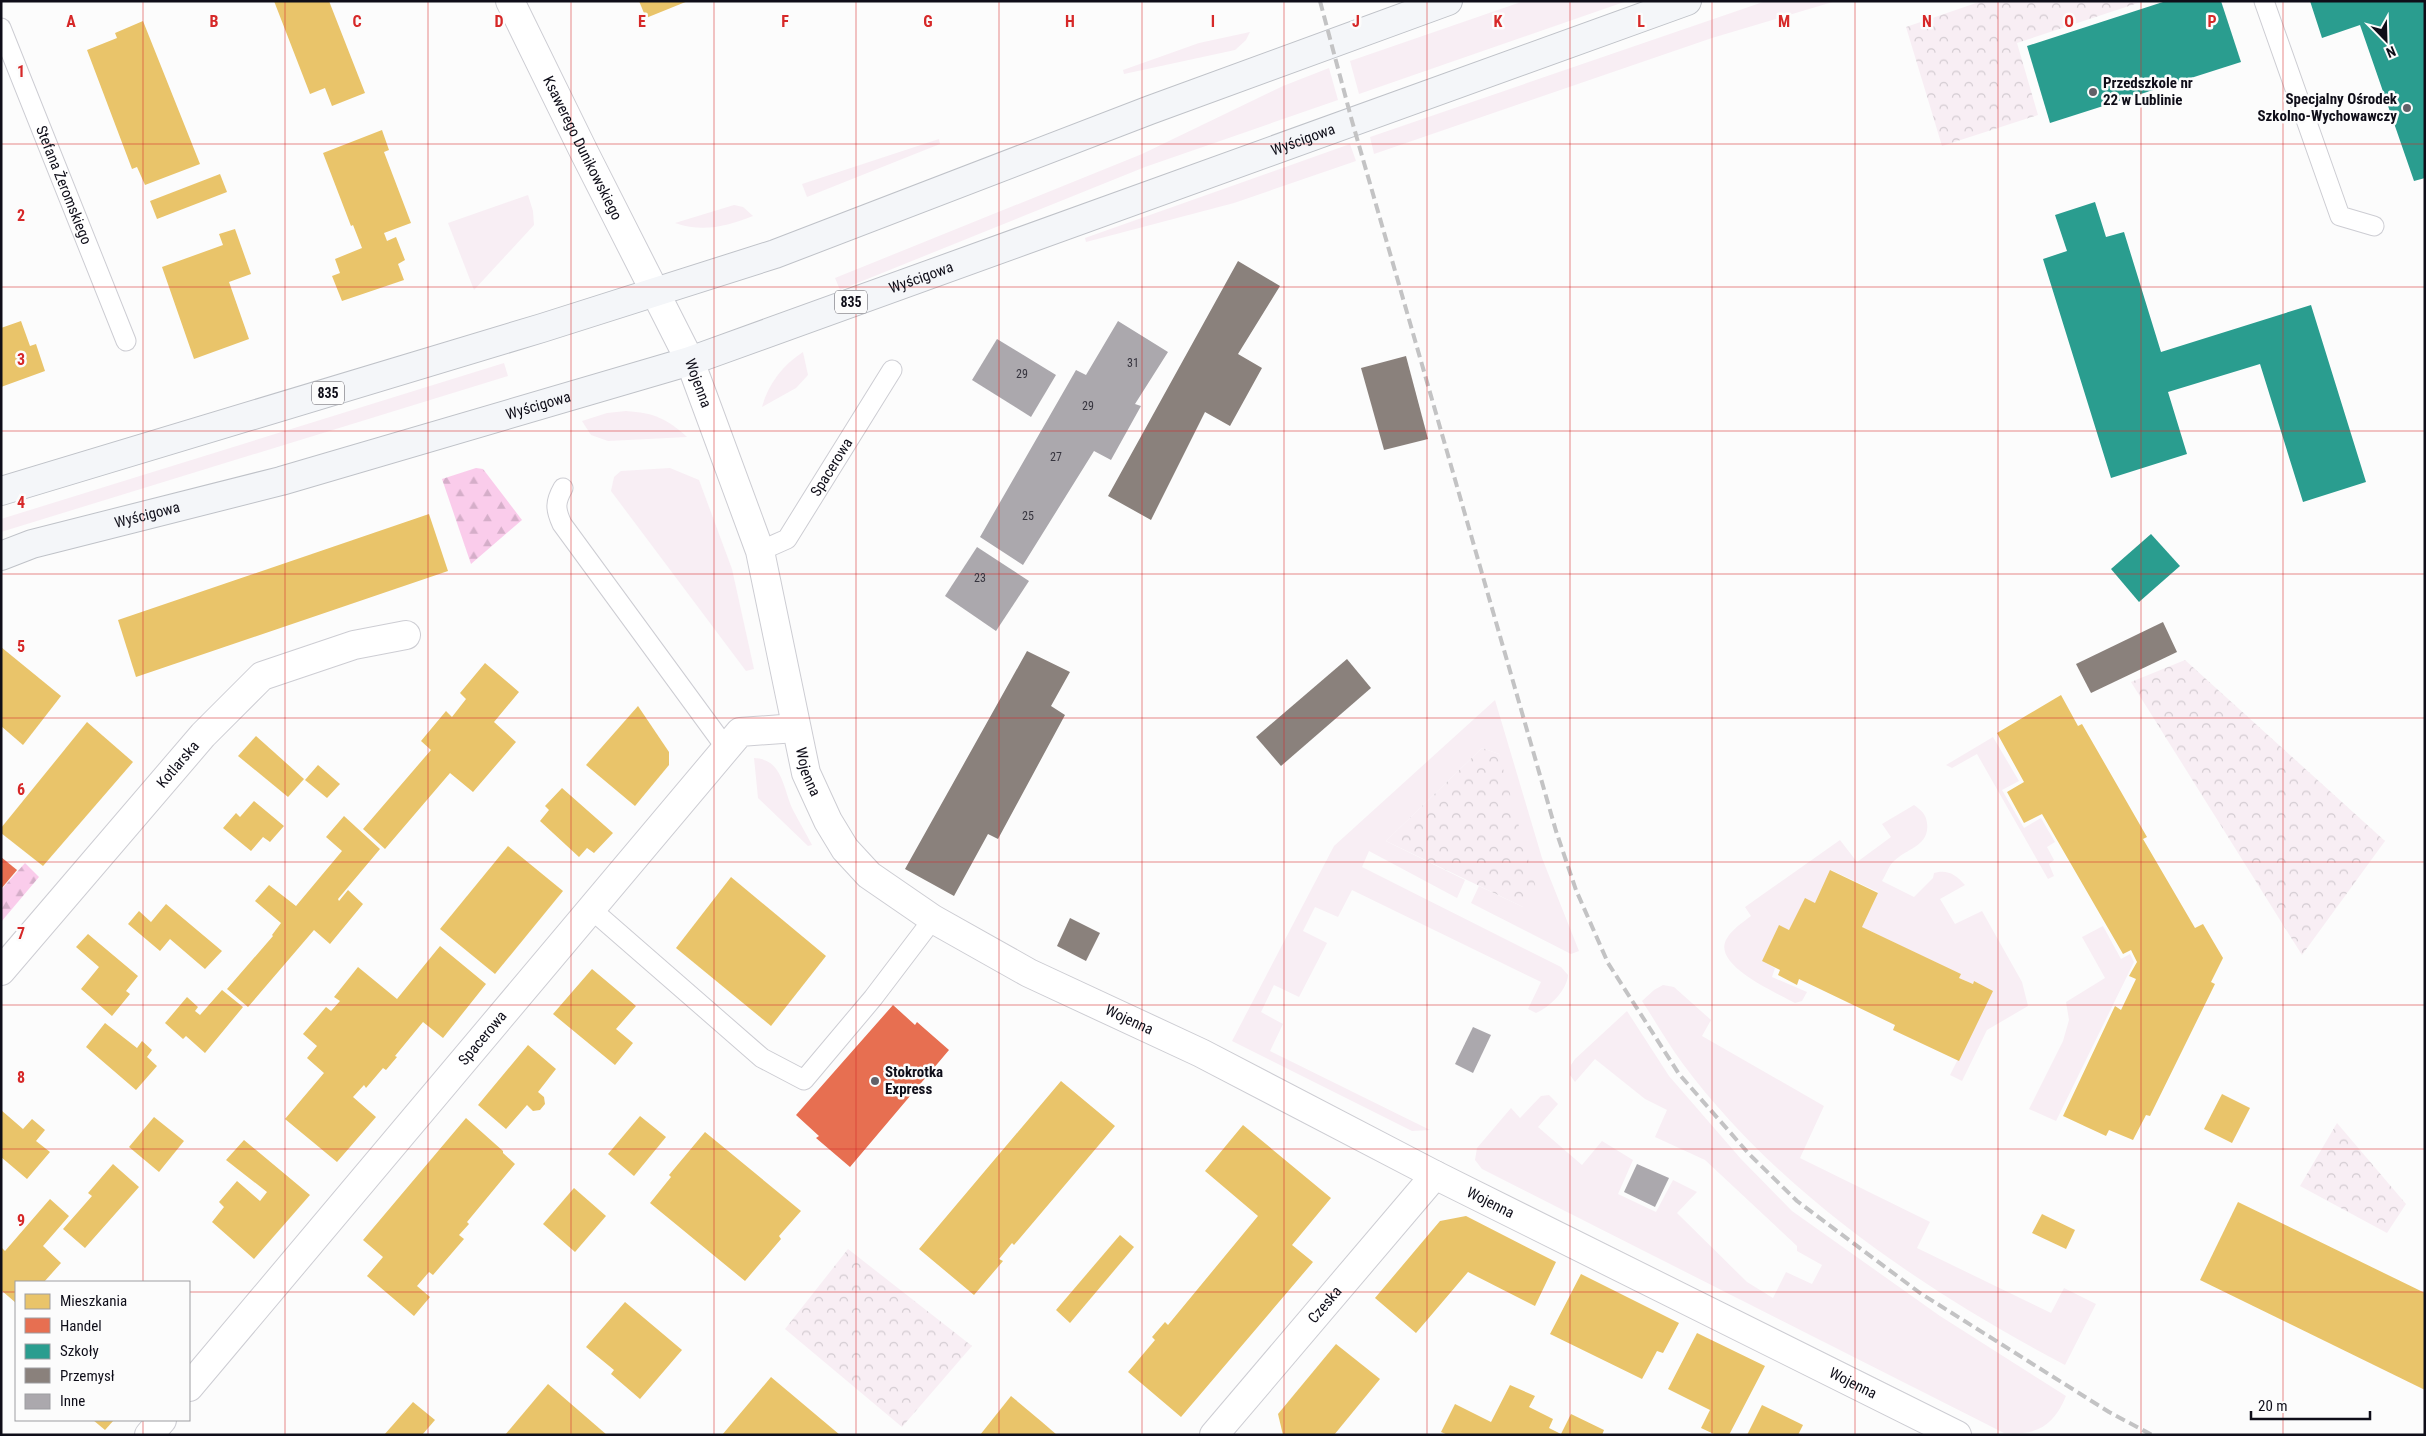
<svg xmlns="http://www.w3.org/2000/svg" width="2426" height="1436" font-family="'Roboto Condensed',sans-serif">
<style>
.green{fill:#f8eef4}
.forest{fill:url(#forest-firs)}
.park{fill:url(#park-crowns)}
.homes{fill:#e9c46a}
.shops{fill:#e76f51}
.schools{fill:#2a9d8f}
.industry{fill:#8a817c}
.building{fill:#aba8ad}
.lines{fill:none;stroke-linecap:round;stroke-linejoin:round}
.lane-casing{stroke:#cdcdd3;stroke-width:21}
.street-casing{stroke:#cdcdd3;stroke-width:30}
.primary-casing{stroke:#bfc2c8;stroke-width:30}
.lane{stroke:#fff;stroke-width:19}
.street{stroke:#fff;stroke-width:28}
.primary{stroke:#f4f6f9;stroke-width:28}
.rail{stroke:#c3c3c4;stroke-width:4;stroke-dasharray:10 5;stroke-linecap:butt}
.grid{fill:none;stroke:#d62828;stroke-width:1;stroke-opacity:0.55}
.poi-dot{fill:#626168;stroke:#fcfcfc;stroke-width:2}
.labels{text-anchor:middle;stroke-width:5;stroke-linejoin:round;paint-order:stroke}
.number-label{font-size:12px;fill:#36343e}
.shield{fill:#fcfcfc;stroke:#56555d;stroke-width:1}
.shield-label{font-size:14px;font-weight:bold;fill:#0f0e19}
.poi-label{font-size:15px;font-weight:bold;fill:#0f0e19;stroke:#fcfcfc;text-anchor:start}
.street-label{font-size:15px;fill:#0f0e19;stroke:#fcfcfc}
.grid-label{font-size:16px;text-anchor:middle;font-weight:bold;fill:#d62828;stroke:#fcfcfc;stroke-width:5;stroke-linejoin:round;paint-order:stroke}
</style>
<defs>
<pattern id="forest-firs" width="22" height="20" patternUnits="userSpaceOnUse" patternTransform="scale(1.25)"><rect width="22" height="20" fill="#facceb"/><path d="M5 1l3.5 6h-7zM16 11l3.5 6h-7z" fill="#d5aec9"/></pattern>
<pattern id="park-crowns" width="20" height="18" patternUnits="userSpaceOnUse" patternTransform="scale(1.25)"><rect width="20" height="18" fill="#f8eef4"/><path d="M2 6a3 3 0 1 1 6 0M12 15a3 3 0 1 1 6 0" fill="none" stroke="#d3cbd1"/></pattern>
</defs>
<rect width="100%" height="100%" fill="#fcfcfc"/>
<g class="green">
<path d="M1524,1H1627L1359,94L1350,61Z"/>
<path d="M1766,1H1836L1712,38L1374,154L1370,137Z"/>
<path d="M1250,32L1246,40L1235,50L1124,74L1123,70L1199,43Z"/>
<path d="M1329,68L1338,100L1145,167L840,290L835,278L1142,154L1283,86Z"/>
<path d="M939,139L940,144L807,197L802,184Z"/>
<path d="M1350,144L1356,161L1234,203L1086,242L1085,238Z"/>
<path d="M528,195L533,211L534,225L474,290L448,223Z"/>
<path d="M734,205L743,207L753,216C726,226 704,233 675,223Z"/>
<path d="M803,352L808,375L796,388L762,407C768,384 783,365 803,352Z"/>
<path d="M504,363L508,376L1,532V519Z"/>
<path d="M626,411C654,413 666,418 687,437L608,441L591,435L582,421L607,413Z"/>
<path d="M670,468L699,480L732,569L754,669L746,671L611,491L614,477L621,471Z"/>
<path d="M1495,700L1542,858L1579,951L1571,954L1471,903L1479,886L1523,907L1499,754L1482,748L1386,841L1465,880L1457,898L1369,851L1362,867L1561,967L1568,975C1567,990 1550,1007 1536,1013L1528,1009L1541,982L1352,890L1338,917L1315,907L1303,931L1327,943L1299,997L1274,985L1261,1012L1283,1024L1270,1051L1430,1130L1412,1131L1232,1041L1334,846Z"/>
<path d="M1993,737L2019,781L2002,790L2024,828L2041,818L2055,842L2047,847L2054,860L2049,864L2054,876L2048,879L1977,754L1952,768L1946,765Z"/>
<path d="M754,758C783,759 783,789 793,810C799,822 806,833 812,845L808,846L758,798Z"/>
<path d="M1914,805C1921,810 1926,814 1927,823C1930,846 1907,848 1894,861C1889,865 1886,875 1882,881L1914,897L1933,878L1934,873C1948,869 1956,875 1965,885L1940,899L1955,924L1982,911L2022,982L2028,1006L1987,1030L1962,1081L1950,1075L1992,991L1974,981L1973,984L1959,978L1960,974L1862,927L1878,892L1831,870L1815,903L1789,930L1779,926L1762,961L1775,968L1772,977L1807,992L1802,1001L1795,1003C1777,993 1713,966 1726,940C1732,929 1742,923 1751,916L1745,907L1840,840L1857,862L1891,837L1882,824Z"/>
<path d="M2103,926L2121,959L2130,954L2134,962L2056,1121L2029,1109L2063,1041L2069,1020L2066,1002L2105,978L2082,937Z"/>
<path d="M1663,985L1674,987L1711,1020L1702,1036L1824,1106L1800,1158L1930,1222L1917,1248L2051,1313L2064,1288L2096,1304L2065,1365C1925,1291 1779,1193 1683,1064C1668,1044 1656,1022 1642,1001L1654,990Z"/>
<path d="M1627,1011L1669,1076L1741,1159L1792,1211L1940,1316L2066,1396C2054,1425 2038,1436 2004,1433L1482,1169L1475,1160L1477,1148L1511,1108L1520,1118L1541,1096L1549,1095L1558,1104L1538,1127L1582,1165L1602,1141L1633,1160L1618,1194L1656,1212L1673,1180L1697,1192L1677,1213L1747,1282L1773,1298L1786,1272L1812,1284L1822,1265L1797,1251V1246L1705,1160L1655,1137L1667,1110L1645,1099L1595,1059L1575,1082L1570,1075L1571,1065L1575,1059Z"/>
</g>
<g class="forest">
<path d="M476,468L483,469L522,520L471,564L442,479Z"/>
<path d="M25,863L39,877L1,922V890Z"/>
</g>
<g class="park">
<path d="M1982,1H2144L2017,43L2038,115L1942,146L1906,27Z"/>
<path d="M2185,660L2385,841L2302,955L2131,682Z"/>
<path d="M1482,748L1499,754L1538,895L1523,907L1386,841Z"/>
<path d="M2337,1123L2406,1204L2387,1233L2300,1186Z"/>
<path d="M848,1249L972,1346L902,1427L785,1329Z"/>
</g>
<g class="homes">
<path d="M274,1H329L365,93L332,106L325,88L310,94Z"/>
<path d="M639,1H688L646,18Z"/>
<path d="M143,21L200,164L145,185L137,167L132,169L87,50L117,38L115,33Z"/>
<path d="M382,130L389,150L384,152L411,223L384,233L387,241L396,237L405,260L398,264L404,280L342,301L332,276L340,273L335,259L362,248L353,225L351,226L323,153Z"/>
<path d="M220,174L227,192L157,219L150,201Z"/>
<path d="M235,229L251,274L229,282L249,339L194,359L162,267L223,245L219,234Z"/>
<path d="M21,321L30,346L36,344L45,371L1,387V328Z"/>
<path d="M429,514L448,571L136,677L118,620Z"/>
<path d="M1,647L61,696L23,745L1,726Z"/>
<path d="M485,663L519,692L494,722L516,742L473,792L450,773L385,849L363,829L431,750L421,741L446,711L452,717L466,699L460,693Z"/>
<path d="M2061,695L2078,726L2082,724L2147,837L2143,839L2195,928L2203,924L2223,958L2211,982L2215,984L2150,1116L2146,1115L2133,1140L2109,1130L2106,1136L2063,1116L2115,1006L2121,1010L2136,979L2129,976L2137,962L2131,950L2123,954L2042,814L2024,823L2007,792L2024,782L1997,733Z"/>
<path d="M638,706L669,752V765L635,806L586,765Z"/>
<path d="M87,722L133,762L43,866L1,833V828Z"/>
<path d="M256,736L304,779L288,797L238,756Z"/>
<path d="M318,765L340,784L327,798L305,780Z"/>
<path d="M562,788L613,833L594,853L587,848L579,857L540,821L549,810L545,806Z"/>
<path d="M254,801L284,826L270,842L263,837L251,851L223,828L236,813L240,817Z"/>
<path d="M344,816L380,849L338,899L339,901L348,890L363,904L330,944L314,930L248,1007L227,989L273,936L272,935L281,923L255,901L269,885L296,906L342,851L326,837Z"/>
<path d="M508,846L563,891L495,974L440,929Z"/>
<path d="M1830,870L1878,893L1862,927L1961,974L1959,978L1973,984L1974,981L1993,991L1959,1061L1893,1030L1895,1025L1799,979L1797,985L1778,975L1780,970L1762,961L1779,925L1789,930L1805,898L1815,903Z"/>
<path d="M731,877L826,956L771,1026L676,948Z"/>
<path d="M166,904L222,951L205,969L170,939L160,951L128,924L139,911L151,922Z"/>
<path d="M88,934L138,976L126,991L130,994L112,1016L81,989L99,967L76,947Z"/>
<path d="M440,946L486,984L443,1038L423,1022L395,1056L397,1057L386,1070L383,1068L366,1088L364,1085L353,1097L376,1117L337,1162L285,1119L324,1073L307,1058L317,1046L303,1034L326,1007L331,1011L340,1001L334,997L358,967L397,999Z"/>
<path d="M592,969L636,1006L616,1029L633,1043L615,1065L553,1014Z"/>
<path d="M222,990L243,1007L205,1053L186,1036L183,1039L165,1023L187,997L198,1007L195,1011L200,1015Z"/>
<path d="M105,1023L137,1048L142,1041L152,1050L147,1057L157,1066L136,1090L86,1047Z"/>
<path d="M528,1045L556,1069L538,1092L544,1097L545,1104L540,1110L533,1111L527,1105L506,1129L478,1105Z"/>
<path d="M1061,1081L1115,1126L1014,1245L1012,1243L999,1259L1003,1261L974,1295L919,1249Z"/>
<path d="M2222,1094L2250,1108L2232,1143L2204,1129Z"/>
<path d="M1,1110L23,1129L32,1119L45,1130L36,1141L50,1152L27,1179L1,1157Z"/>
<path d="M640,1116L666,1137L634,1176L608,1154Z"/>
<path d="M154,1117L184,1141L159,1172L129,1147Z"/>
<path d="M466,1118L503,1151V1153L515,1164L467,1222L469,1224L459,1235L464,1239L433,1275L429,1272L417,1286L430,1297L414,1316L367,1276L383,1257L363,1240Z"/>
<path d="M1243,1125L1331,1198L1292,1245L1313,1262L1181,1417L1128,1372L1155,1340L1152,1337L1165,1322L1168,1325L1258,1216L1205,1171Z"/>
<path d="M705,1132L801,1211L779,1236L781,1239L745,1281L650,1203L671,1177L669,1175Z"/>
<path d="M244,1140L310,1195L254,1259L212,1222L224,1207L219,1202L237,1181L260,1201L267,1192L226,1160Z"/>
<path d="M113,1164L139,1187L85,1248L63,1229L92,1196L88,1193Z"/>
<path d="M574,1188L606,1216L575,1252L543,1224Z"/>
<path d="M50,1199L69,1216L43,1246L61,1263L44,1282H16V1303L1,1290V1247L5,1251Z"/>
<path d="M2238,1202L2425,1293V1390L2200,1280Z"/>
<path d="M2042,1214L2075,1230L2066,1249L2032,1233Z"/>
<path d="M1466,1216L1556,1262L1535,1306L1468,1272L1416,1333L1375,1298L1440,1221Z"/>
<path d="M1120,1235L1134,1247L1070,1323L1056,1310Z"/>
<path d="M1581,1274L1679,1323L1663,1353L1657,1351L1642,1379L1550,1334Z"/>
<path d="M625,1302L682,1350L640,1399L611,1374L614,1370L586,1347Z"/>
<path d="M1697,1333L1765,1366L1729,1435H1716L1701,1428L1710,1410L1668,1389Z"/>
<path d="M1336,1344L1380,1379L1334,1435H1283L1278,1414Z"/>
<path d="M771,1377L840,1435H722Z"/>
<path d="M548,1384L607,1435H505Z"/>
<path d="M1510,1385L1535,1396L1529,1407L1553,1419L1549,1428L1561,1434L1571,1414L1604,1430L1602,1435H1448L1441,1432L1455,1404L1491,1422Z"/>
<path d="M1011,1396L1042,1422L1057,1435H980Z"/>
<path d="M413,1402L435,1420L422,1435H384Z"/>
<path d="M1762,1405L1803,1425L1798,1435H1747Z"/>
<path d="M93,1420H114L105,1430Z"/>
</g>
<g class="shops">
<path d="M1,857L17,870L1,889Z"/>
<path d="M893,1005L915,1025L917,1022L949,1050L850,1167L816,1138L819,1136L796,1115Z"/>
</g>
<g class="schools">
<path d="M2166,1H2221L2241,62L2050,123L2027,46Z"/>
<path d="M2310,1H2425V178L2414,181L2360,25L2322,38Z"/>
<path d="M2095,202L2106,237L2124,232L2161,352L2311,305L2366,482L2303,502L2260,364L2168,392L2187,454L2111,478L2043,259L2067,251L2055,215Z"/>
<path d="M2151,534L2180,566L2139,602L2111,569Z"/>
</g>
<g class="industry">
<path d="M1238,261L1280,286L1238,354L1262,368L1230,426L1205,412L1151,520L1108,496Z"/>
<path d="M1406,356L1428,439L1384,450L1361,368Z"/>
<path d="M2163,622L2177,652L2091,693L2076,664Z"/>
<path d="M1027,651L1070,672L1051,706L1065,715L998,839L988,834L954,896L905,869Z"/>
<path d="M1347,659L1371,688L1281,766L1256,737Z"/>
<path d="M1070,918L1100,933L1086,961L1057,946Z"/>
</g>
<g class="building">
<path d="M1118,321L1168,352L1135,404L1141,406L1111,460L1094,451L1023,565L980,537L1076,370L1086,375Z"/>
<path d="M997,339L1056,375L1031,417L972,380Z"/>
<path d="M977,547L1029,581L996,631L945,596Z"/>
<path d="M1473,1027L1491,1035L1473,1073L1455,1064Z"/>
<path d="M1637,1164L1669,1178L1655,1207L1624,1192Z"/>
</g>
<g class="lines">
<defs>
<g id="lane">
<path d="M2264,1L2340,216L2374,226"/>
<path id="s1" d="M1,28L126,341"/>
<path d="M563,488C555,502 555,509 562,524L726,748"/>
<path id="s2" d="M760,551L787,539L892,370"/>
<path d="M591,909L762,1058L804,1080L873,998L933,919"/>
</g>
<g id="street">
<path id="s3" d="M510,1L584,152L690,361L760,551L806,773L828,821L845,849L869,875L933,919L1029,973L1201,1053L1435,1175L1957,1435"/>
<path id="s4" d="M1,971L203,735L262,676L354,645L406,635"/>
<path id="s5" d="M189,1387L740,732L796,728"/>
<path d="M149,1435L162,1420"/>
<path id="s6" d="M1214,1435L1435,1175"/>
</g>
<g id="primary">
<path d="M1,491L542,328L775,254L1150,110L1448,1"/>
<path id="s7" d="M1,556L32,544L281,481L690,361L1687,1"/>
</g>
</defs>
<use href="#lane" class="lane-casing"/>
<use href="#street" class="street-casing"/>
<use href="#primary" class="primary-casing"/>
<use href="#lane" class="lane"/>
<use href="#street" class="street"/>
<use href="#primary" class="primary"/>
<path class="rail" d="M1320,1L1352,121L1556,831L1576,890L1608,963L1679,1074L1749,1154L1797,1201L1920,1293L2109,1412L2152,1435"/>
</g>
<path class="grid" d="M143,1V1282M285,1V1435M428,1V1435M571,1V1435M714,1V1435M856,1V1435M999,1V1435M1142,1V1435M1284,1V1435M1427,1V1435M1570,1V1435M1712,1V1435M1855,1V1435M1998,1V1435M2141,1V1435M2283,1V1435M1,144H2425M1,287H2425M1,431H2425M1,574H2425M1,718H2425M1,862H2425M1,1005H2425M1,1149H2425M1,1292H16M189,1292H2425M143,1420V1435"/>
<g class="poi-dot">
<circle cx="2093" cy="92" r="5"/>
<circle cx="2407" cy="108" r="5"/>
<circle cx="875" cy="1081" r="5"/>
</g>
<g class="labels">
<g class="number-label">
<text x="1133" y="367">31</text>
<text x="1022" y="378">29</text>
<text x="1088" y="410">29</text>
<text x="1056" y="461">27</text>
<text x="1028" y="520">25</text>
<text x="980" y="582">23</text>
</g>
<g class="shield">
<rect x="835" y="290.5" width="32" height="23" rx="4"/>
<rect x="312" y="381.5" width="32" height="23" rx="4"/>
</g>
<g class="shield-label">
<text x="851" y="307">835</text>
<text x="328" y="398">835</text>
</g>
<g class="poi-label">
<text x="2103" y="88">Przedszkole nr<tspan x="2103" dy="17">22 w Lublinie</tspan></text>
<text x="2397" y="104" text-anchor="end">Specjalny Ośrodek<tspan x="2397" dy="17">Szkolno-Wychowawczy</tspan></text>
<text x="885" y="1077">Stokrotka<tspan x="885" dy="17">Express</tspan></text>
</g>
<g class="street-label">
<text dy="5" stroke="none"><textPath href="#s7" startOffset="1368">Wyścigowa</textPath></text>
<text dy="5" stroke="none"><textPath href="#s3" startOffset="164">Ksawerego Dunikowskiego</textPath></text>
<text dy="5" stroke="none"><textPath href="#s1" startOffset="169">Stefana Żeromskiego</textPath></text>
<text dy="5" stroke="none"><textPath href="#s7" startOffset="962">Wyścigowa</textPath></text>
<text dy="5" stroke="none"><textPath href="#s3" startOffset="426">Wojenna</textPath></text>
<text dy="5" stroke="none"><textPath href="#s7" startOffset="558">Wyścigowa</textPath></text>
<text dy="5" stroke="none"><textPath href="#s2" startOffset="114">Spacerowa</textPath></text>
<text dy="5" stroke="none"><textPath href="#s7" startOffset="152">Wyścigowa</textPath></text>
<text dy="5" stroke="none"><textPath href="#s4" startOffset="272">Kotlarska</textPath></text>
<text dy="5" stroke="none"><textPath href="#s3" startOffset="831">Wojenna</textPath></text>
<text dy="5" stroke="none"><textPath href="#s3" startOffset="1251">Wojenna</textPath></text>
<text dy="5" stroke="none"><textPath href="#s5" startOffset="456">Spacerowa</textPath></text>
<text dy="5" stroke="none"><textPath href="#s3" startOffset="1656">Wojenna</textPath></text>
<text dy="5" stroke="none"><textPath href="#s6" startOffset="171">Czeska</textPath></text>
<text dy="5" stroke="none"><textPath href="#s3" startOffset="2061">Wojenna</textPath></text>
</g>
</g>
<g class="grid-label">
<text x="71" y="27">A</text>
<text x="214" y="27">B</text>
<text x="357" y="27">C</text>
<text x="499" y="27">D</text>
<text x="642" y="27">E</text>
<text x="785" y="27">F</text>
<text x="928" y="27">G</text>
<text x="1070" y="27">H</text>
<text x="1213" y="27">I</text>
<text x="1356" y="27">J</text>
<text x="1498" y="27">K</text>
<text x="1641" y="27">L</text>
<text x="1784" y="27">M</text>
<text x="1927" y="27">N</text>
<text x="2069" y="27">O</text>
<text x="2212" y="27">P</text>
<text x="21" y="77">1</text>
<text x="21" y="221">2</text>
<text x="21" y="365">3</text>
<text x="21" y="508">4</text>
<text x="21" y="652">5</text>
<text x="21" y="795">6</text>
<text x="21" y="939">7</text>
<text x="21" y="1083">8</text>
<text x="21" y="1226">9</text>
</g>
<rect width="2426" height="1436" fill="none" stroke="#0f0e19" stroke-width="5"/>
<rect x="15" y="1281" width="175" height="140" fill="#fcfcfc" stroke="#9d9da1"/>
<rect x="25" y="1294" width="25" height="15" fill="#e9c46a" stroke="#9d9da1"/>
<text x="60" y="1306" font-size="15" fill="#0f0e19">Mieszkania</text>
<rect x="25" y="1318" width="25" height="15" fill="#e76f51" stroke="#9d9da1"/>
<text x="60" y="1331" font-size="15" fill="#0f0e19">Handel</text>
<rect x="25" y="1344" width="25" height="15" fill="#2a9d8f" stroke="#9d9da1"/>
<text x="60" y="1356" font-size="15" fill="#0f0e19">Szkoły</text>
<rect x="25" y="1368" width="25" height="15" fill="#8a817c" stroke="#9d9da1"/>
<text x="60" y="1381" font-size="15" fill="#0f0e19">Przemysł</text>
<rect x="25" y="1394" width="25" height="15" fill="#aba8ad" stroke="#9d9da1"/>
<text x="60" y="1406" font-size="15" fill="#0f0e19">Inne</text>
<g transform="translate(2386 40) rotate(157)" stroke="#fcfcfc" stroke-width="4" paint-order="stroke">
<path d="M0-4L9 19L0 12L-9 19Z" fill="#0f0e19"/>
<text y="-8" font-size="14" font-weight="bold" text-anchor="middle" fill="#0f0e19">N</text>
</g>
<path d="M2251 1411v8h119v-8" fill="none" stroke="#0f0e19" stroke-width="2.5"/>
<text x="2258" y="1411" font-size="15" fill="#0f0e19" stroke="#fcfcfc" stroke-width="4" paint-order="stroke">20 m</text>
</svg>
